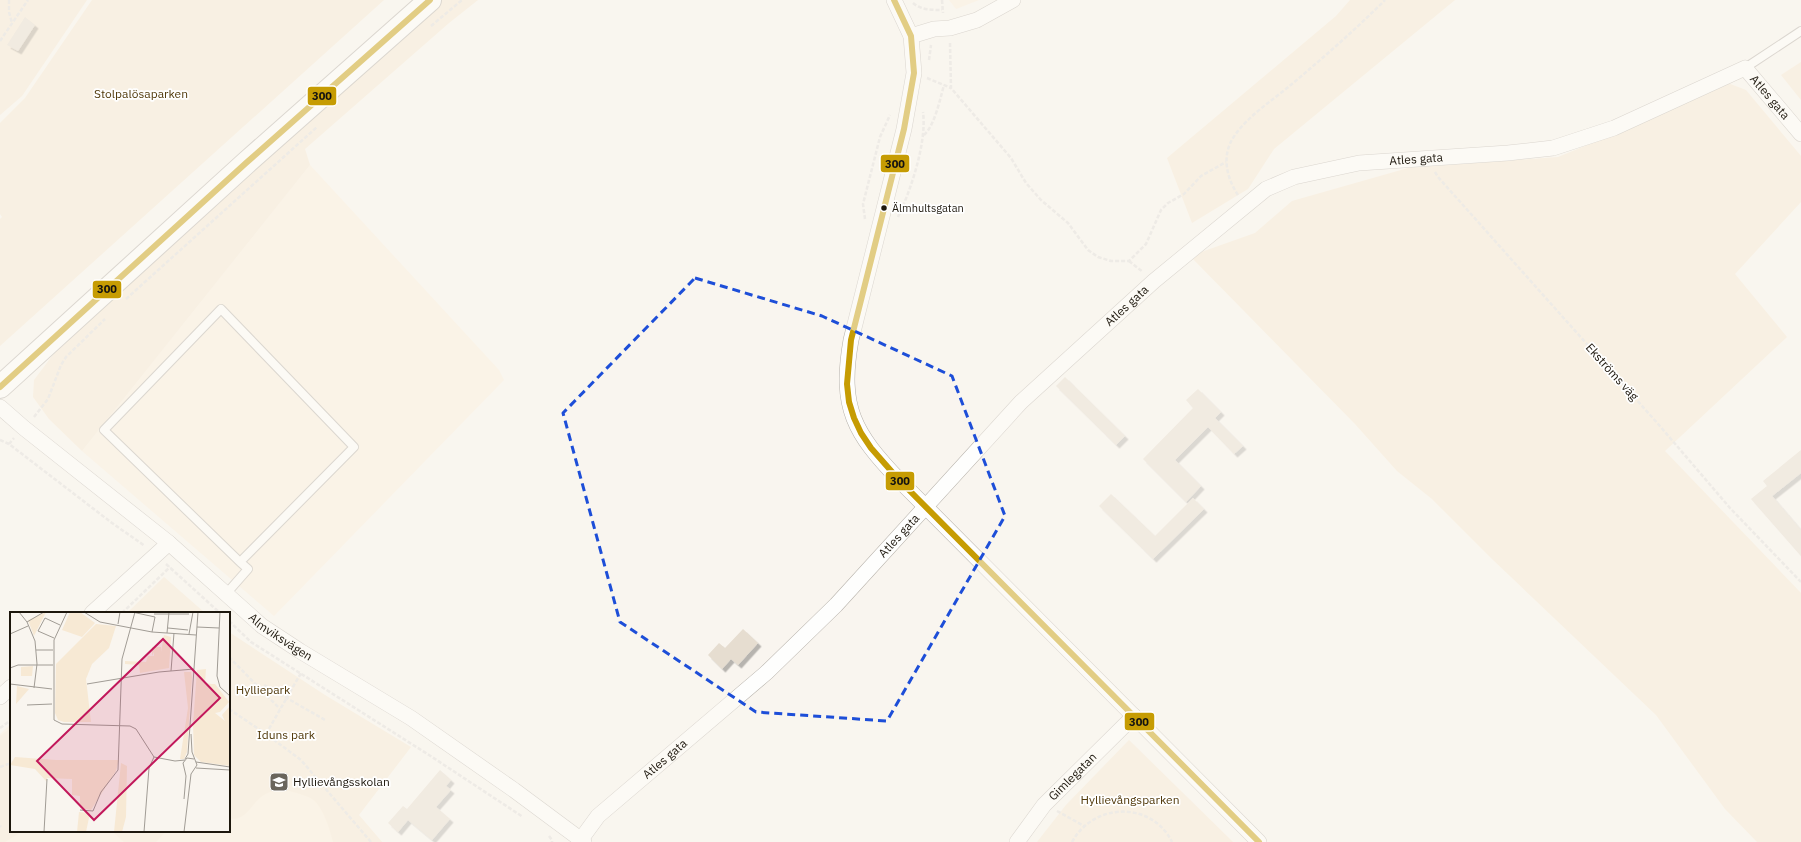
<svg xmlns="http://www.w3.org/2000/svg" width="1801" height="842" font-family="'IBM Plex Sans',sans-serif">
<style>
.built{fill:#fbefdd}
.green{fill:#f7e9d4}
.building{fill:#e6ddd0;filter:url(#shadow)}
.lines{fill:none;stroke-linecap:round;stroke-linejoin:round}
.lane-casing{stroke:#b6b1aa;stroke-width:10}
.street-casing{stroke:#b6b1aa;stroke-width:16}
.secondary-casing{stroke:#b6b1aa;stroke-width:24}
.path{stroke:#dfdddb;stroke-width:2.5;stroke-dasharray:4 2;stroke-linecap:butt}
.lane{stroke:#fefefd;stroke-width:8}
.street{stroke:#fefefd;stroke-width:15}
.secondary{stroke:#fefefd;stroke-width:22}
.bus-1-casing{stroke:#fff;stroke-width:9}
.bus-1{stroke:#c69c03;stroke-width:6}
.marked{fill:none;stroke:#1d4ed8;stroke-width:3;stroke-dasharray:8 5;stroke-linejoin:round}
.bus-dot{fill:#1d170d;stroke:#fff;stroke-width:1.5}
.labels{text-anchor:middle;stroke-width:3.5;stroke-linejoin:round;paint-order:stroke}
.bus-label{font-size:11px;fill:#1d170d;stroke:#fff;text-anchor:start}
.park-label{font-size:12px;fill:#503809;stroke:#fff}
.street-label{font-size:12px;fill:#1d170d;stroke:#fff}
.poi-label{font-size:12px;fill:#1d170d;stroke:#fff;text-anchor:start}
.inset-road{fill:none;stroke:#a19c95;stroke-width:1}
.view{fill:#c2185b;fill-opacity:0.15;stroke:#c2185b;stroke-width:2}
.inset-edge{fill:none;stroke:#1d170d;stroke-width:2}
.line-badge{stroke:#fff;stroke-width:1.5}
.pale-badge-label{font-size:11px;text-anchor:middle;font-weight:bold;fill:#111}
</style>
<defs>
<filter id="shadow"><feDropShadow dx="3.5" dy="3.5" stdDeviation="0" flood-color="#0004"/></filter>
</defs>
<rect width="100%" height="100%" fill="#f9f5ef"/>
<g class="built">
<path d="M949,0H979L956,9Z"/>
<path d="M310,165L499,370L504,380L274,616L82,451Z"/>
<path d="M229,702L300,749L382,842H0V734L11,724V831H229Z"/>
</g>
<g class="green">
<path d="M0,0H87L22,96L0,115Z"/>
<path d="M92,0H384L0,346V219L2,217L0,214V123L25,98Z"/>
<path d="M441,0H478L449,23L305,149L310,165L82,451L49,419L33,397L34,380L55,352Z"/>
<path d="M1350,0H1455L1274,149L1248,189L1192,223L1167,158L1336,16Z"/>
<path d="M1801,62V100L1781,75Z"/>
<path d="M1725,82L1746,90L1801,156V202L1735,274L1787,337L1665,451L1801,593V842H1757L1725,809L1656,715L1492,559L1432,499L1397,471L1355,424L1190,256L1255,233L1292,201L1408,168L1558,157L1624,130Z"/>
<path d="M164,577L205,613H127Z"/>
<path d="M229,632L325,695L411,747L359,815L382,842H333C330,830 323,806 312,799C308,796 302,795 297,793C289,790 279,789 270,792C251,798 249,823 229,818Z"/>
<path d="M11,728V831H23L5,842H0V736Z"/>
<path d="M1129,740L1233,842H1037L1066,805Z"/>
<path d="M112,831H166L156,842H124Z"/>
</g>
<g class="building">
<path d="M25,17L35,25L18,51L7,45Z"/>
<path d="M1065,377L1125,436L1116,445L1056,386Z"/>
<path d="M1198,389L1221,412L1215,418L1243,446L1234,454L1208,427L1175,460L1201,486L1186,502L1143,459L1193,408L1186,400Z"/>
<path d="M1801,450V473L1772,496L1801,530V556L1751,499L1767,486L1763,481Z"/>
<path d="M1111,494L1155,536L1193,498L1204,509L1153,559L1099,506Z"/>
<path d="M743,629L758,643L738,665L731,659L722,669L708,655L719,643L725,648Z"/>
<path d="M440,770L451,780L446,786L451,790L436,807L450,819L432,840L408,820L398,832L388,823L403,806L407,809Z"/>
</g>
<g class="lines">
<defs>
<g id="lane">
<path d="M1745,68L1801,31"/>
<path d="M226,594L248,569L240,562L104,430L221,309L354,447L240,562"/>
</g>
<g id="street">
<path d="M894,0L911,36L914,73L904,129L851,340C839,408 854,433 900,481L1259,842"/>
<path d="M911,36L934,29L950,28L977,20L1013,0"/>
<path id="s1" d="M0,407L24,428L169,543L262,626L300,651L411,718L514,790L584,842"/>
<path d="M92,613L169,543"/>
<path d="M0,697L11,687"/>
<path id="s2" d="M579,842L598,816L766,673L836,605L1021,402L1154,281L1266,189L1294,177L1359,163L1508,153L1553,148L1614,128L1745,68L1801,134"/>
<path id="s3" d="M1017,842L1044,805L1134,716"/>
</g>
<path id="secondary" d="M0,387L246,163L430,0"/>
</defs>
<use href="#lane" class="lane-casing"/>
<use href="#street" class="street-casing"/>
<use href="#secondary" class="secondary-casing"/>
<g class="path">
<path d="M9,0V12L12,23"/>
<path d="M942,0L943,13"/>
<path d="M913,3C921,10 932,10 942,10"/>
<path d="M431,26L462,0"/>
<path d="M0,41L28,0"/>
<path d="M950,43L951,88L1011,158L1026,183L1041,200L1068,223L1088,250L1098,257L1111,261H1129L1146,244L1161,210L1168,203L1184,194L1201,176L1226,162"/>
<path d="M929,60L931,45"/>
<path d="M927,78L951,88"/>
<path d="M924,135C935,125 940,99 944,85"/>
<path d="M1435,172L1438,177L1659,425L1730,508L1801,582"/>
<path d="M1238,195C1226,177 1221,154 1235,135C1249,115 1273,100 1292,84C1324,57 1355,30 1385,0"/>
<path d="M898,217C911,190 927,142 923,112"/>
<path d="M865,219L863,204L880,137L890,115"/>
<path d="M1129,261L1143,272"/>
<path d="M126,299L317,127"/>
<path d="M34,417L48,399L61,365L66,357L105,319"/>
<path d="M0,440L9,444L112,523L145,546"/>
<path d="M9,444L14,438"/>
<path d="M166,564L220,613"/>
<path d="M122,613L170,567"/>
<path d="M229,621L251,642L429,755L523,817"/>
<path d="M229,657L280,709"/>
<path d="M261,690L264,685L325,720"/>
<path d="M229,709L266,734L301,760L371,842"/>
<path d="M0,728L11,720"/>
<path d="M266,734L301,673"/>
<path d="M0,767L11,763"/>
<path d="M1057,811L1084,826"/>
<path d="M0,826L1,827"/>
<path d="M549,836L552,840V842"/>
<path d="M1072,842C1094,802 1152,801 1172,842"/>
</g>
<use href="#lane" class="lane"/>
<use href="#street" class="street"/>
<use href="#secondary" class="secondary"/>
<defs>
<g id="bus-1">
<path d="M894,0L911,36L914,73L904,129L851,340L847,384L849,402L854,418L861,433L871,448L900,481L1259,842"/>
<path d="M0,387L246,163L430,0"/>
</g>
</defs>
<use href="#bus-1" class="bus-1-casing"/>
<use href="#bus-1" class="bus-1"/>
</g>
<path d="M0 0H1801V842H0ZM695,278L822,316L952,376L1005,516L887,721L756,712L620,622L563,413Z" fill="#f9f5ef" fill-opacity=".55" fill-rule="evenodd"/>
<path class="marked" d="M695,278L822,316L952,376L1005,516L887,721L756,712L620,622L563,413Z"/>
<defs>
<symbol id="school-square" viewBox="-11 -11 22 22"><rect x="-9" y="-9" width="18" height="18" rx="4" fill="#6a655c" stroke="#fff"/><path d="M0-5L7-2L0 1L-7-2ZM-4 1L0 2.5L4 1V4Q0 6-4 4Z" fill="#fff"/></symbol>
</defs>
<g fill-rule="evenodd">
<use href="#school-square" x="268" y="771" width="22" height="22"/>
</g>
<circle class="bus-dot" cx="884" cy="208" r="3.5"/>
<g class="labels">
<g class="bus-label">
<text x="892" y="212">Älmhultsgatan</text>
</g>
<g class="park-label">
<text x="141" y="98">Stolpalösaparken</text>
<text x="263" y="694">Hylliepark</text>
<text x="286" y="739">Iduns park</text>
<text x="1130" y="804">Hyllievångsparken</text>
</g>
<g class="street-label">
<text dy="4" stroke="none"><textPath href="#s2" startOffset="1488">Atles gata</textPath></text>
<text dy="4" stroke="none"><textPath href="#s2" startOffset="1104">Atles gata</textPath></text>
<text dy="4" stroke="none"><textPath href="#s2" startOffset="768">Atles gata</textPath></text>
<text transform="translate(1612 372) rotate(48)" y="4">Ekströms väg</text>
<text dy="4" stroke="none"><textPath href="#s2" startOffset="444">Atles gata</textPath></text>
<text dy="4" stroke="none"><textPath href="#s1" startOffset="363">Almviksvägen</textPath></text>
<text dy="4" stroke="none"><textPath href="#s2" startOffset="120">Atles gata</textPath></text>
<text dy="4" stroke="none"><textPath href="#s3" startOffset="86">Gimlegatan</textPath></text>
</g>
<g class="poi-label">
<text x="293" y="786">Hyllievångsskolan</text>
</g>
</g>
<g transform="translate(10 612)">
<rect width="220" height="220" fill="#f9f5ef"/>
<path d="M36,0L24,24L18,8ZM60,0H70L85,11L72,25L52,18ZM86,12L106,14L99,36L82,52L76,67L81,110H54L48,108L45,101L46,52ZM154,23L161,25L159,56L130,61L129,53L115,52V49L136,50L138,44H144V40L142,44V35H151V40ZM23,54L22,64H11V55ZM196,57L195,71L202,72V77V72H205L219,90L210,100L205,101L215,109L212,103L220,94V154L191,150L184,143L183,113L187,58ZM174,60H181L182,65L177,140L174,147H170L178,96ZM7,74L19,77L6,92ZM5,145L46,148H109L106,159L81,198L70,196V184L62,183V167L37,166V170L25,157L0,153ZM111,151L117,154L116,205L112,220H104ZM69,200L80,201L76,220H67Z" fill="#f7e9d4"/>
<path class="inset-road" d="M9,0L17,10M57,0L44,28V108L52,112L120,114L126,117L144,145L165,149L175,148M74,0L90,10L142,20L186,23M122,0L145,5L142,20M210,0L207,64L210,75L220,84M144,2H179M108,12L110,0M187,15L209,16M158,16L178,18M157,21L159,0M0,22L18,14M179,22L183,0M44,26L28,19L35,6L50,13M26,38H43M0,56L8,53H43M161,59L164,21M0,72L42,77M77,72L149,60L184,57M24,76L27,52L25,29L17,10L34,0M17,93L42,92M175,147L178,142L188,0M186,150L220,155M186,156L220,158M174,187L176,164L173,151L177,146L184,147M70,198L83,199L91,180L108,158L112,47L125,0M34,220L37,167M134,220L139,156L144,145M174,220L181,162L187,153L182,140L181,122"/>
<path class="view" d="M153,27L210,86L84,208L27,149Z"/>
<rect width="220" height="220" class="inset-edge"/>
</g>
<g class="line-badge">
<rect x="307" y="86" width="30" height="20" rx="4" fill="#c69c03"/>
<rect x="880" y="154" width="30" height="19" rx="4" fill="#c69c03"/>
<rect x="92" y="280" width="30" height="19" rx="4" fill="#c69c03"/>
<rect x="885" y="471" width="30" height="20" rx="4" fill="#c69c03"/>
<rect x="1124" y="712" width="31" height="19" rx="4" fill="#c69c03"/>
</g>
<g class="pale-badge-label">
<text x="322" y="100">300</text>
<text x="895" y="168">300</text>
<text x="107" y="293">300</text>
<text x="900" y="485">300</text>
<text x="1139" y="726">300</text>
</g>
</svg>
